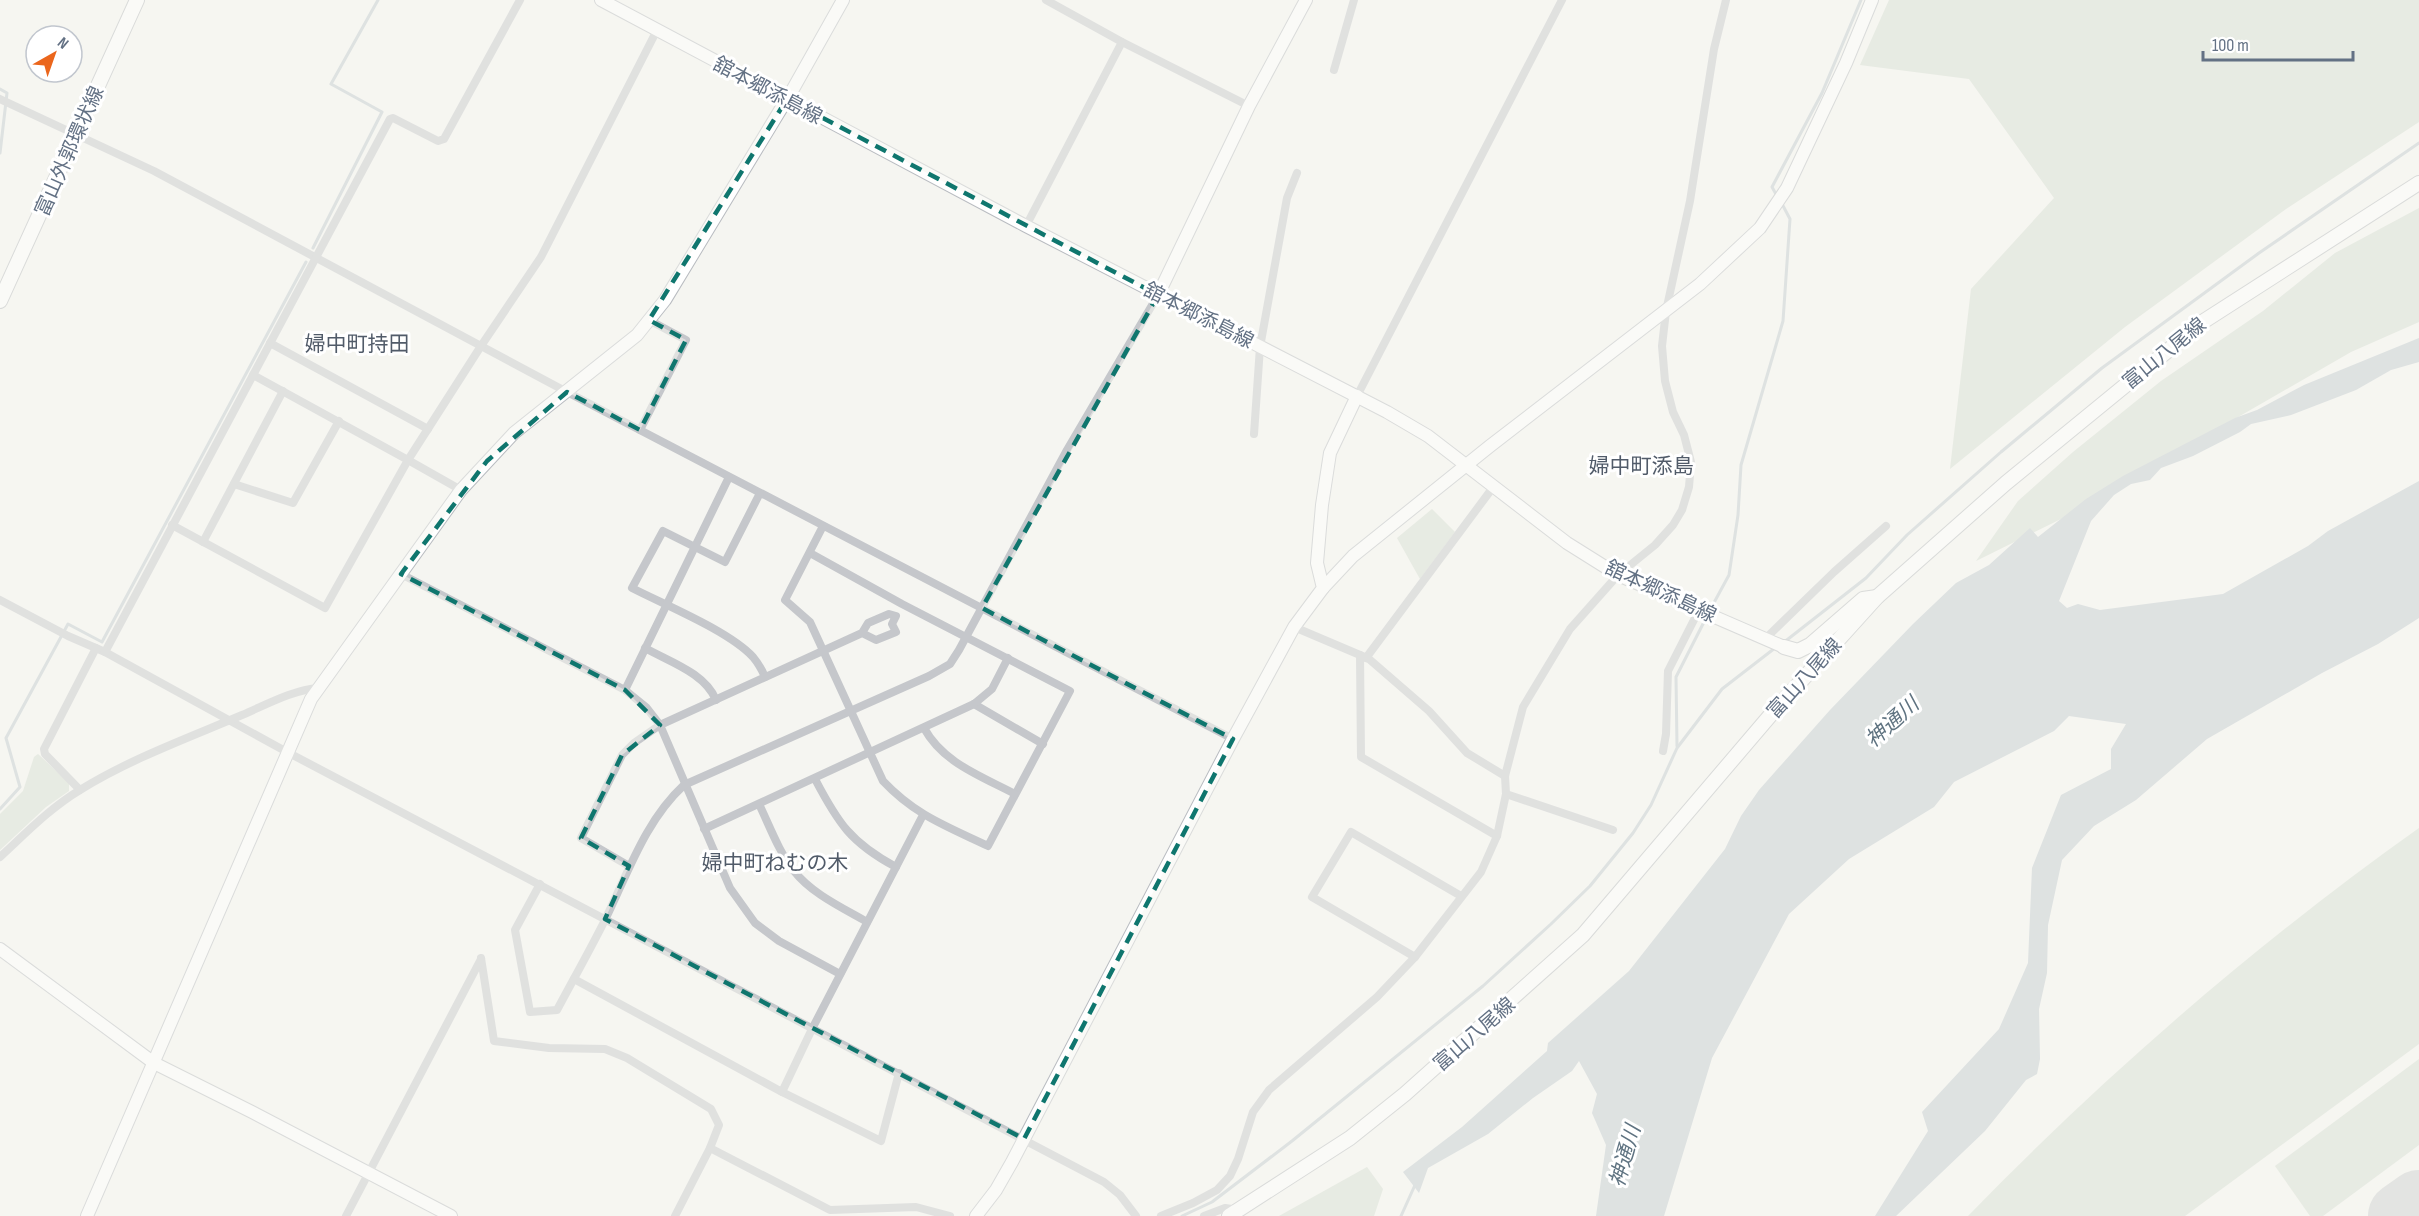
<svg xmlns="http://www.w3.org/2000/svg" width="2419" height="1216" font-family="'Sofia Sans Condensed','Noto Sans JP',sans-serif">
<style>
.green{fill:#d5ddd2}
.water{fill:#c0c9cf}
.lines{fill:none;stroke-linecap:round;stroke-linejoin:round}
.stream{stroke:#c0c9cf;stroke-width:3}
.runway{stroke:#cccfd0;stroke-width:68}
.secondary-casing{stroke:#b9bcc1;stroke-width:14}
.primary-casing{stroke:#b7babe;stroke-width:16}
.street{stroke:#c5c7cb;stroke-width:8}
.secondary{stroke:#fff;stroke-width:12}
.primary{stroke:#fff;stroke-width:14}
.marked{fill:none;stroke:#0f766e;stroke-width:4.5;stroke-dasharray:12 8;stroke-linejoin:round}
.labels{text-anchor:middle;stroke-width:6;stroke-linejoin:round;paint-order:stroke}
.street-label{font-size:20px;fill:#637184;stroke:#fff}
.neighbourhood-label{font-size:21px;fill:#515b69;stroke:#fff}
.water-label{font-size:21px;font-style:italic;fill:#5f7381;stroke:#fff}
</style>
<rect width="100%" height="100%" fill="#f5f5f1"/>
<g class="green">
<path d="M1889,0H2419V122L2286,209L2125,327L1950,469L1971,289L2054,198L1969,79L1860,65Z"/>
<path d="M2419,208V322L2351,352L2063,518L1976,561L2018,501L2073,452L2161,381L2263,311L2335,253Z"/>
<path d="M1432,509L1455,532L1420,579L1397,538Z"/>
<path d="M38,754L69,783V791L46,807L0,850V814L23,791L34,757Z"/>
<path d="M2419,828V1044L2185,1216H1968C2106,1074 2257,943 2419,828Z"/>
<path d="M2419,1059V1145L2323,1216H2310L2275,1166Z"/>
<path d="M1367,1167L1383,1189L1374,1216H1279Z"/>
</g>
<path class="water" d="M2419,338V362L2391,370L2356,390L2291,415L2251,424L2240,432L2193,456L2161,468L2150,480L2131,484L2114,495L2091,521L2059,601L2067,608L2078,604L2100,610L2223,594L2308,546L2328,531L2419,481V618L2378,644L2322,673L2207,739L2136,800L2094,826L2062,860L2048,925L2047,973L2039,1009L2040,1059L2037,1074L2026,1080L1985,1131L1896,1216H1875L1928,1131L1922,1112L1999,1029L2028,963L2032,868L2061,795L2111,769V749L2126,724L2069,716L2054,731L1954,782L1934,807L1849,859L1789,914L1712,1058L1664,1216H1596L1606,1145L1592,1113L1597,1094L1579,1061L1572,1071L1533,1098L1488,1134L1428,1168L1419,1193L1403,1172L1462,1127L1547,1051L1548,1043L1629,971L1725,849L1741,816L1759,790L1830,710L1913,624L1956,583L1989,565L2030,528L2038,537L2086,499L2123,476L2235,418L2257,410L2304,385Z"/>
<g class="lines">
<g class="stream">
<path d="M0,89L7,93L0,153"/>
<path d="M1777,196L1772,187L1822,93L1861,0"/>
<path d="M313,248L382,112L331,84L378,0"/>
<path d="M1710,610L1729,575L1738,515L1741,465L1783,321L1790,219L1781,202"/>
<path d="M1783,643L1866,578L1907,535L2001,452L2102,368L2259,253L2419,143"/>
<path d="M1677,746L1676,677L1707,616"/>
<path d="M0,809L20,787L6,738L68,624L102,642L306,262"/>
<path d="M1182,1216L1212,1202L1292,1141L1483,986L1551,924L1590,886L1633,833L1651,805L1677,748L1722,689L1775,648"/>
<path d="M1401,1216L1415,1185"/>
</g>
<path class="runway" d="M2402,1216L2419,1204"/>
<defs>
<g id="secondary">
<path d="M601,0L1026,226L1387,412L1428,436L1567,543L1618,575L1784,647"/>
<path d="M1158,295L1249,106L1306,0"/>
<path d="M1323,588L1353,556L1490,446L1700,284L1760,228L1787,188L1846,63L1872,0"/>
<path d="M0,949L154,1063L252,1112L451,1216"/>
<path d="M87,1216L311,699L461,490L514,433L637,335L665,300L793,89L843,0"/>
<path d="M976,1216L996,1190L1012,1162L1233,739L1294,627L1323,588L1317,563L1322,505L1330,453L1357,396"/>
</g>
<g id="primary">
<path d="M0,301L137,0"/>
<path d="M1784,647L1798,651L1810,645L1863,599L1877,597"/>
<path d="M1229,1216L1350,1138L1405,1094L1583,935L1774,711L1877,597L2006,483L2204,321L2419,183"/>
</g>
</defs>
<use href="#secondary" class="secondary-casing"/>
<use href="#primary" class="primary-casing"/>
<g class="street">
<path d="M1046,0L1122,42L1249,106"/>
<path d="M1334,70L1354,0"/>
<path d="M0,99L154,171L567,392L1233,739"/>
<path d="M1026,226L1122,42"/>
<path d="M270,343L428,429"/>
<path d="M1357,396L1562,0"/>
<path d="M640,430L686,340L649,320"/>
<path d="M1254,434L1260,347L1287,198L1297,173"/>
<path d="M234,484L293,503L339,421"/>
<path d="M461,490L408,460L481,346L541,257L657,30"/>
<path d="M760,493L725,562L663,531L632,588C665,605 729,631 753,657C758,663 762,670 765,677"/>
<path d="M172,525L325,608L408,460L253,375"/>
<path d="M203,542L283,391"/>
<path d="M810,553L902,604L1070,691L988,846C946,826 915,815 883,781L810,622L785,600L823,526"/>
<path d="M401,574L625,690L646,707L660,725L730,888L755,923L779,941L840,974"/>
<path d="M0,600L68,636L105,652L287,752L1104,1182L1120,1195L1136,1216"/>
<path d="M1294,627L1360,655"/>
<path d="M1765,639L1834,572L1886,526"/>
<path d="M645,648C670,662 705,673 716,700"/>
<path d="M105,652L390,119L393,118L438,141L444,139L520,0"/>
<path d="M1366,658L1494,486"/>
<path d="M625,690L729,477"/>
<path d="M974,704L1043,744"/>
<path d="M924,728C943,763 981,776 1015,794"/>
<path d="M1663,751L1666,734L1668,671L1699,610"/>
<path d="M815,779C838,823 851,843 896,867"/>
<path d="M80,790L45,754L44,749L96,648"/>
<path d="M1506,794L1613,830"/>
<path d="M759,804C770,827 779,852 794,871C812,894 843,908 867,922"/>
<path d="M704,829L974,704L992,689L1008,658"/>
<path d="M1497,836L1361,757L1360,655L1369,659L1429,711L1467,753L1505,776"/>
<path d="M0,857C25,834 50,808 80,790C130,759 188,738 242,715C266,705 292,690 319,688"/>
<path d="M629,866L581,838L622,755L634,743L660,725L862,633L868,623L889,614L896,616L892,624L896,632L876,640L862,633"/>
<path d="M540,884L515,930L530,1012L557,1010C573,980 590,950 605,920C628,873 645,821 684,785L929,676L950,664L959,650L1067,450L1158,295"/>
<path d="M1415,957L1312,897L1351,832L1461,896"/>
<path d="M481,958L494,1041L549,1048L605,1049L627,1058L711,1109L719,1125L710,1148L675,1216"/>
<path d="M574,979L782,1092L881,1141L899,1073"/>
<path d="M782,1092L812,1029L923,815"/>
<path d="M710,1148L830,1210L916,1207L950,1216"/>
<path d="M346,1216L481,959"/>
<path d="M1161,1216L1193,1203L1217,1190L1230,1176L1238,1159L1253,1112L1269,1090L1377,997L1415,957L1481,872L1497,836L1506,794L1505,776L1523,707L1570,629L1618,575L1655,545L1673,525L1682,510L1689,487L1691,462L1684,435L1673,412L1665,381L1662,346L1666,311L1690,201L1714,49L1726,0"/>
<path d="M1204,1216L1225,1208L1238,1210"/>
</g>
<use href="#secondary" class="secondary"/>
<use href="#primary" class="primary"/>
</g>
<path d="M0 0H2419V1216H0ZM787,99L1158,295L982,608L1233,739L1024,1139L605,919L629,866L581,838L622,755L660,725L625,690L401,574L487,461L567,392L640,430L686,340L649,320Z" fill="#f5f5f1" fill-opacity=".55" fill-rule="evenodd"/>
<path class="marked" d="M787,99L1158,295L982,608L1233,739L1024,1139L605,919L629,866L581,838L622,755L660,725L625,690L401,574L487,461L567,392L640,430L686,340L649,320Z"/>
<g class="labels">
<g class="street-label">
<text transform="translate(768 90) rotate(28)" y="7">舘本郷添島線</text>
<text transform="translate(69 151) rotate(-66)" y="7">富山外郭環状線</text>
<text transform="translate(1199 315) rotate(27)" y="7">舘本郷添島線</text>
<text transform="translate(2164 353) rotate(-39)" y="7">富山八尾線</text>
<text transform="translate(1661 591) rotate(25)" y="7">舘本郷添島線</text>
<text transform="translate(1804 678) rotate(-48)" y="7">富山八尾線</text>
<text transform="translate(1474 1034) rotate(-41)" y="7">富山八尾線</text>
</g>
<g class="neighbourhood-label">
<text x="357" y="351">婦中町持田</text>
<text x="1641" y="473">婦中町添島</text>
<text x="775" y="870">婦中町ねむの木</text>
</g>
<g class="water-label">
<text transform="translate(1892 722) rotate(-42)" y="7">神通川</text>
<text transform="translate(1625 1156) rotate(-74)" y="7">神通川</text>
</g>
</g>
<g transform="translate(54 54) rotate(40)"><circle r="28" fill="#ffffff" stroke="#c1c6ce" stroke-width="1.5"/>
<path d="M0-4.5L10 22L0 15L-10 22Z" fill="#eb661c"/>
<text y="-9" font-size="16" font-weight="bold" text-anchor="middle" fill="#637184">N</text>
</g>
<path d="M2203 51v9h150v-9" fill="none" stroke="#637184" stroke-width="3"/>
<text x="2212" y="51" font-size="18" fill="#637184" stroke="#ffffff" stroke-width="4.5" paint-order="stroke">100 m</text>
</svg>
